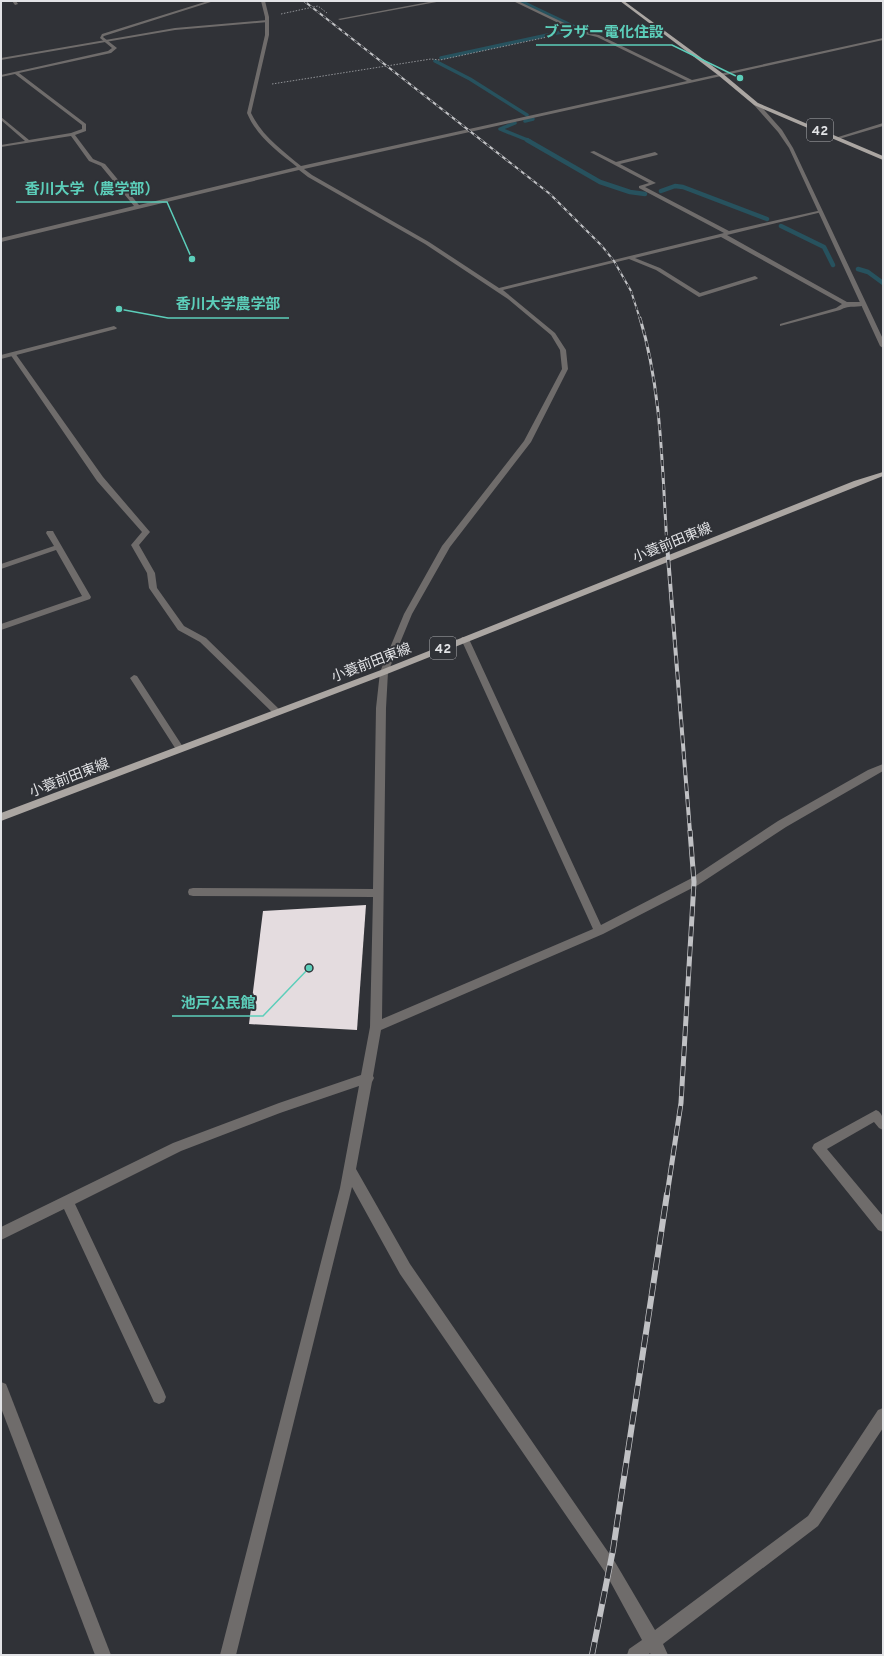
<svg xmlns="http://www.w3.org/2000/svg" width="884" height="1656" font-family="Overpass,'Noto Sans JP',sans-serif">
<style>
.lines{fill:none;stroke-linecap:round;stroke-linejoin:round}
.stream-far1{stroke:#27525e;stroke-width:3.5}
.stream{stroke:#27525e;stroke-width:4.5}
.building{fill:#e4dcdf}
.path{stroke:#919397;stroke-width:1;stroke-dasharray:1.5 1.5;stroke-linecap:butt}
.service{fill:#6f6c6b;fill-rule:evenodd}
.minor{fill:#6f6c6b;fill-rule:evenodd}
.tertiary{fill:#6f6c6b;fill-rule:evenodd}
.primary{fill:#aba6a2;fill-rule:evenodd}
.rail-far4-casing{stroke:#c0c1c4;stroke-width:2}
.rail-far3-casing{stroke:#c0c1c4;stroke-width:3}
.rail-far2-casing{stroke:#c0c1c4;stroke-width:4}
.rail-far1-casing{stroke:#c0c1c4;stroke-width:5}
.rail-casing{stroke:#c0c1c4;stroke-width:6}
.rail-far4{stroke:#303237;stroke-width:1.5;stroke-dasharray:4;stroke-linecap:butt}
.rail-far3{stroke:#303237;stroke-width:2;stroke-dasharray:6;stroke-linecap:butt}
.rail-far2{stroke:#303237;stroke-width:2.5;stroke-dasharray:8;stroke-linecap:butt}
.rail-far1{stroke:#303237;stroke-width:3.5;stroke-dasharray:10;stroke-linecap:butt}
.rail{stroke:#303237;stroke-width:4.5;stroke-dasharray:13;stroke-linecap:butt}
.labels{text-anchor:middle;stroke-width:4;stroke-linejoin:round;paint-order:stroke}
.shield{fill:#303237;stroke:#adaeb2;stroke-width:1}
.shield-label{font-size:13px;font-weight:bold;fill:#e2e3e6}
.street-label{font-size:14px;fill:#e2e3e6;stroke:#303237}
.leader{fill:none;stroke:#5cceba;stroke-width:1.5}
.callout-dot{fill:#5cceba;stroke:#303237;stroke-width:1.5}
.callout-label{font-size:15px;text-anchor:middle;font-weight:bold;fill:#5cceba;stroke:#303237;stroke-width:4;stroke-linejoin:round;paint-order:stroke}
</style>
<rect width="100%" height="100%" fill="#303237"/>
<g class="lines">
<g class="stream-far1">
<path d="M520,1L579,29"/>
<path d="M441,58L571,30"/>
<path d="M435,61L470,79L527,115"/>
<path d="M525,121L533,119"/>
<path d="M515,123L500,129L530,141"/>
</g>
<g class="stream">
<path d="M527,140L600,182L630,192L645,194"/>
<path d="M661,191L675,186L683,187L767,219"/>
<path d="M781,226L824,247L833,265"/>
<path d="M858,269L868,272L883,283"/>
</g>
</g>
<path class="building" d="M366,905L357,1030L249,1024L263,911Z"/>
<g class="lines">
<g class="path">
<path d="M281,14L318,6L327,13"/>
<path d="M272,84L431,59L440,60L552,36"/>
</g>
<path class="service" d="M114,326L117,328L116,329L1,359V355Z"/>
<g class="minor">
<path d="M12,1H16L18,4L15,5Z"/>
<path d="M208,1H214L104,36L103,37L117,48L111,53L19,73L86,124V131L75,135L93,159L105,164L139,205L297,167C277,151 257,137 247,113L265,35V17L261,1H265L269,17V35L251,113C262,136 282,150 301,166L687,81L597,37L577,32L513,1H518L579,30L599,35L692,80L883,38V40L304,169L312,175L429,242L499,288L724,233L639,188V186L649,183L590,152L594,151L616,162L655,152L658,154L657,155L620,164L656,183L645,187L729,231L822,210V212L727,235L847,302H863L866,304C859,309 850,304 840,310L780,326V324L836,308L842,304L721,237L635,258L660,268L700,293L755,276L758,278L757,279L699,297L656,270L629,259L503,290L555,333L566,350L568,369L531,442L450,547L412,614L388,672L386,708L382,1019L593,929L461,639L462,637H468L469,639L601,925L690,879L778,821L868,770L883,764V771L786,827L698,885L603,934L381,1030L373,1076L374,1078L372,1082L356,1169L410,1264L615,1562L655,1630L808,1516L878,1410L883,1408V1428L818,1526L663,1644L668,1655H651L650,1653L648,1655H627L629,1649L642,1640L605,1572L400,1274L352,1187L236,1655H220L340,1188L359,1086L280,1113L181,1151L75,1204L164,1392L166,1397L164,1402L159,1404L154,1402L64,1209L1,1240V1227L173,1143L279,1103L361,1075L370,1027L373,897L193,896L189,895L188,892L189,889L193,888L373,889L376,708L380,672L404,614L442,546L524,441L562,369L560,350L551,335L508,299L425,244L308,177L299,170L1,242V238L134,206L101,166L89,161L71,136L1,147V145L25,141L1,120V117L29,140L71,133L82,129V125L15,74L1,77V75L108,51L112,48L100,38L102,34Z"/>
<path d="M434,1H442L340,20L338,19Z"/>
<path d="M883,123V126L839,139L835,138Z"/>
<path d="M11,353H15L103,477L150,532L139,545L155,573L157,588L184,626L206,638L280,710L282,712L280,714H274L200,642L178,630L149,588L147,573L131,545L142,532L97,481L10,354Z"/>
<path d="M47,531H53L54,533L91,597L90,599L1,630V624L82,596L56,550L1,569V564L54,546L46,533Z"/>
<path d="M134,675L137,676L183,747L185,749L183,751H177L130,678Z"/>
<path d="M876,1110C884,1113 883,1121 883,1130L879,1128L874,1122L827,1149L883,1216V1232L878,1230L812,1148L814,1144Z"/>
<path d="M1,1382L6,1384L8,1389L111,1655H95L1,1408Z"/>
</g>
<g class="tertiary">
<path d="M267,20L268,22L175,30L1,60V58L175,28Z"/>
<path d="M754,103H758L782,130L793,148L883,339V348L880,346L789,148L778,132L754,105Z"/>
</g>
<g class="primary">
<path d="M620,1H624L722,73L758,103L883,156V160L754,105L718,75Z"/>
<path d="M883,472V476L387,674L1,821V813L381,670L854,481Z"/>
</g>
<defs>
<path id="rail-far4" d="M304,1L550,194L602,246L614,261L631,291L640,319"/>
<path id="rail-far3" d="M640,318C662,391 662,469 667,545"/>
<path id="rail-far2" d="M667,544L690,832"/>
<path id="rail-far1" d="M667,1195L681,1103L694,882L690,831"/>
<path id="rail" d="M592,1655L613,1550L667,1194"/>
</defs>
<use href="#rail-far4" class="rail-far4-casing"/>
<use href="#rail-far3" class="rail-far3-casing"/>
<use href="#rail-far2" class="rail-far2-casing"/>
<use href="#rail-far1" class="rail-far1-casing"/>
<use href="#rail" class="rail-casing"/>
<use href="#rail-far4" class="rail-far4"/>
<use href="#rail-far3" class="rail-far3"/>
<use href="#rail-far2" class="rail-far2"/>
<use href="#rail-far1" class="rail-far1"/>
<use href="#rail" class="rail"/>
</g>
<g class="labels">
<g class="shield">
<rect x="807" y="119" width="26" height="22" rx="3"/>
<rect x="430" y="637" width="26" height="22" rx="3"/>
</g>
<g class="shield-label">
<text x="820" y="135">42</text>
<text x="443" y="653">42</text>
</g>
<g class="street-label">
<text transform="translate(672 542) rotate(-22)" y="5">小蓑前田東線</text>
<text transform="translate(371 662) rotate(-21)" y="5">小蓑前田東線</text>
<text transform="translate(69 777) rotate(-21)" y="5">小蓑前田東線</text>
</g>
</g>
<path class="leader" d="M740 78L672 45H536M192 259L167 202H16M119 309L168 318H289M309 968L263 1016H172"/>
<g class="callout-dot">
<circle cx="740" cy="78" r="4"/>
<circle cx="192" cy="259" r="4"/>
<circle cx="119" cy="309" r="4"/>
<circle cx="309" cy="968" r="4"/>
</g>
<g class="callout-label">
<text x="604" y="37">ブラザー電化住設</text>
<text x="92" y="194">香川大学（農学部）</text>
<text x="228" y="309">香川大学農学部</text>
<text x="218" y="1008">池戸公民館</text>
</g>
<rect width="884" height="1656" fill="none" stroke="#e2e3e6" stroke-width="4"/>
</svg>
